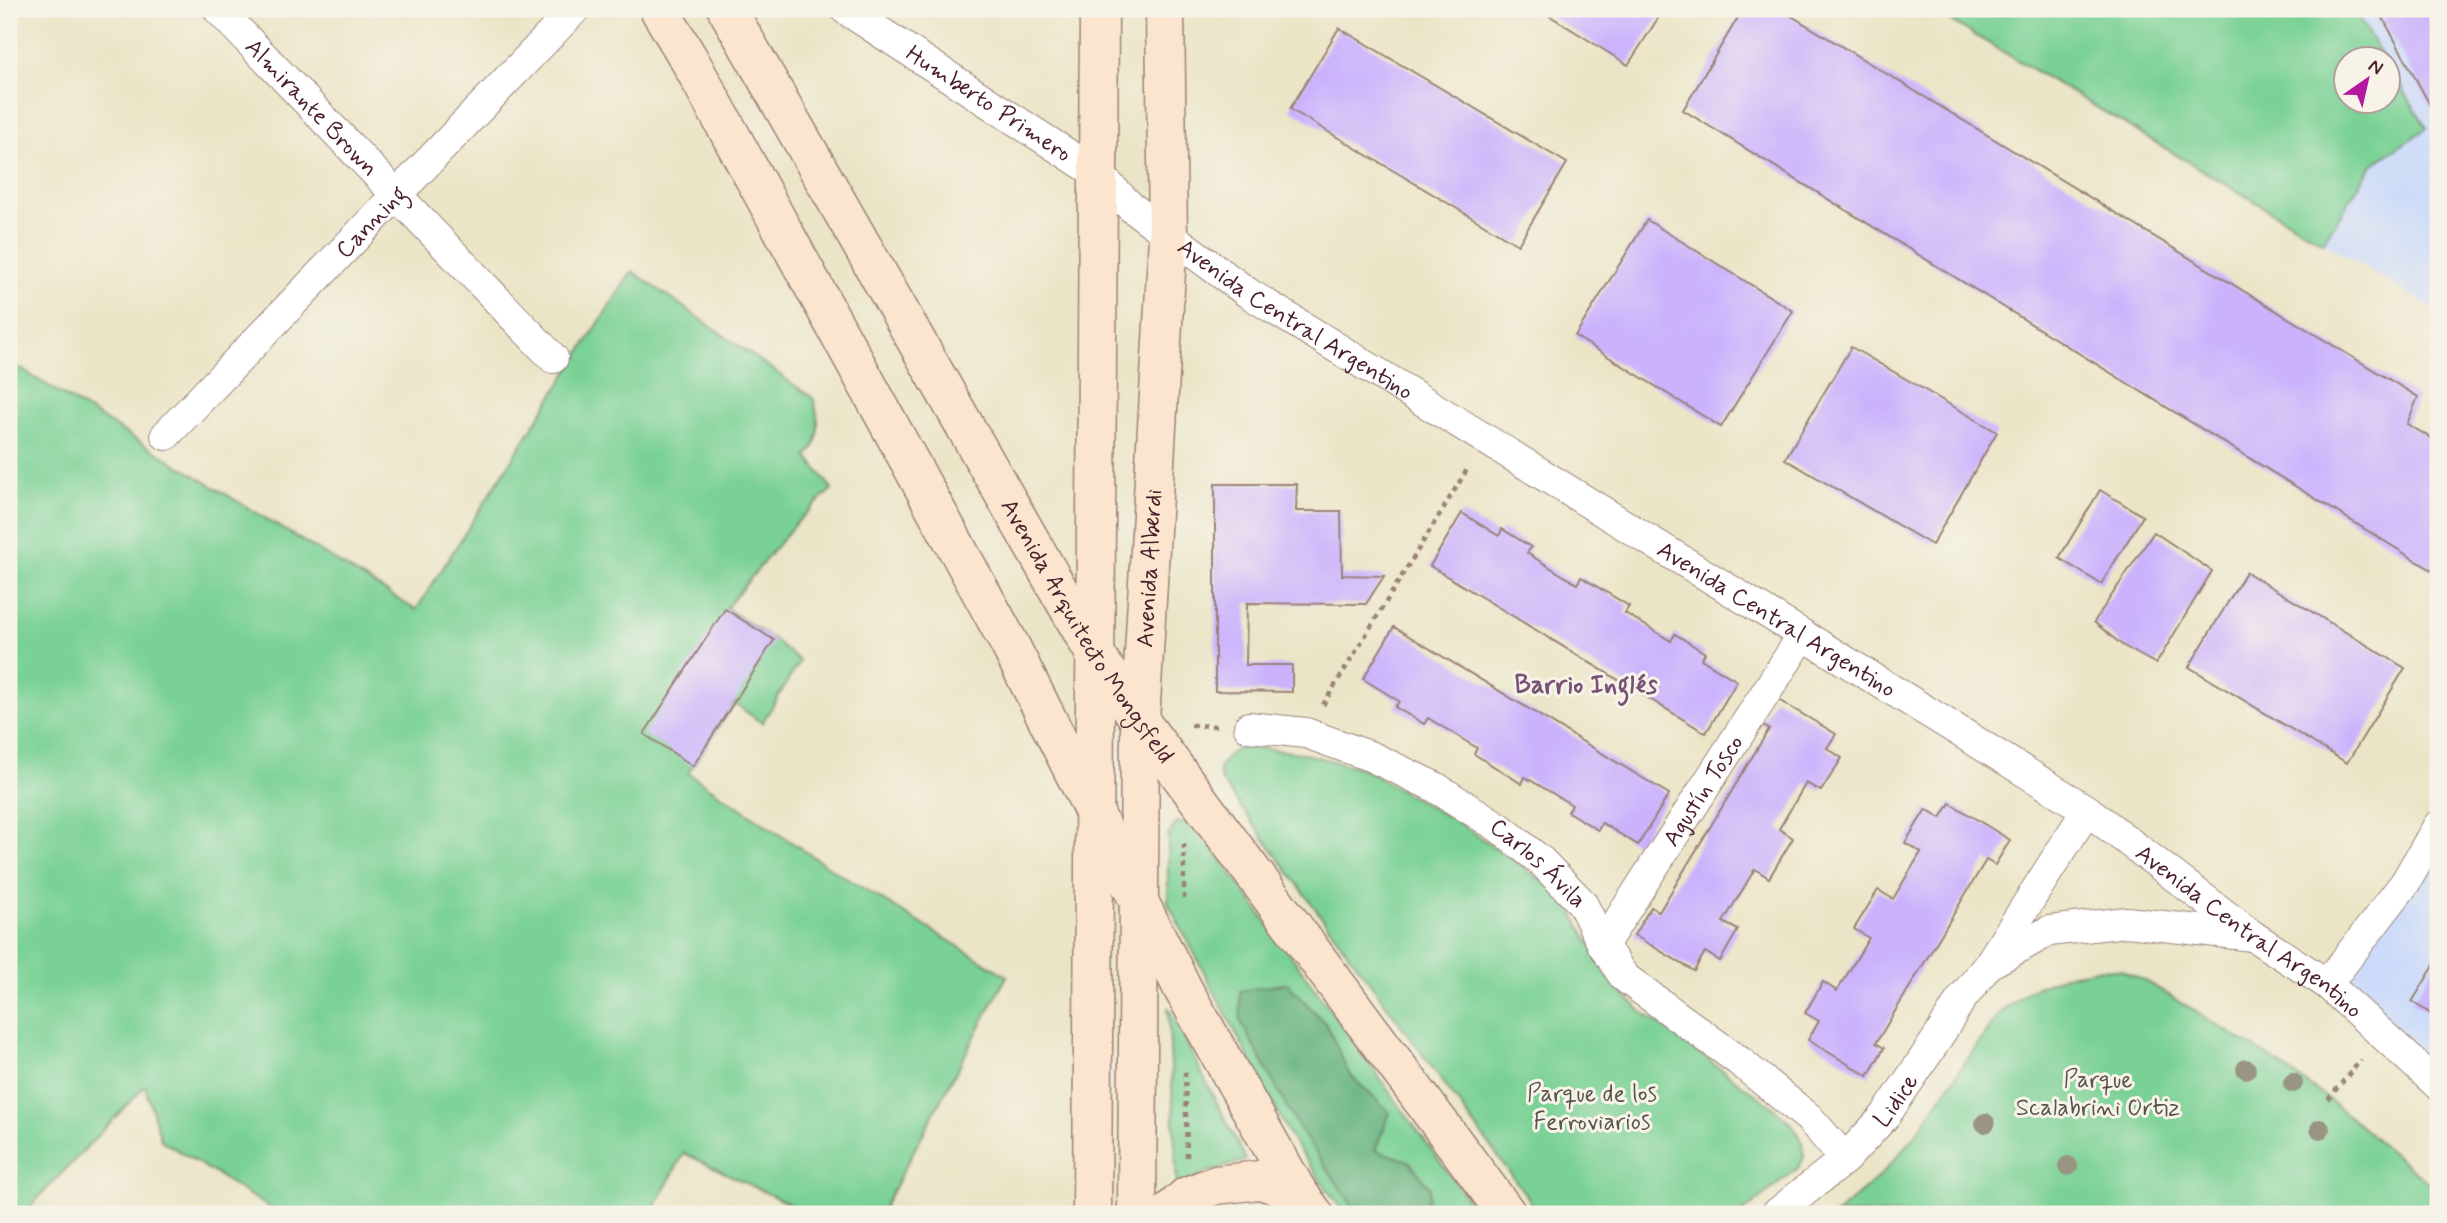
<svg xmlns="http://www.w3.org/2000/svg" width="2447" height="1223" font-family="Mynerve,sans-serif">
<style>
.built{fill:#ccdbf9;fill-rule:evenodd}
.green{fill:#7ad195;stroke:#627860;stroke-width:2}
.forest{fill:#63b37e;stroke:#566954;stroke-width:2}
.building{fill:#cab2fd}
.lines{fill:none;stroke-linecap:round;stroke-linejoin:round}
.minor-casing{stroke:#9a8279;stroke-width:32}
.secondary-casing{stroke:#9a8279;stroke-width:41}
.path{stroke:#9a8279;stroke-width:4.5;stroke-dasharray:5 5;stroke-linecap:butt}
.minor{stroke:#fff;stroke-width:30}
.secondary{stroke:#fbe5cf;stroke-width:38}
.tree{fill:#9a9583}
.labels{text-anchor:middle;stroke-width:6;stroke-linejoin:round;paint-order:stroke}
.street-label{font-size:24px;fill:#4a1f2b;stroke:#f7f3e8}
.park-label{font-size:24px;fill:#58544b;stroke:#f7f3e8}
.neighbourhood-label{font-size:26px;font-weight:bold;fill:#775274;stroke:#f7f3e8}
</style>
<rect width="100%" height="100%" fill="#f7f3e8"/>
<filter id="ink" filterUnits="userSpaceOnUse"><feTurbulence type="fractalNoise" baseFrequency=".0143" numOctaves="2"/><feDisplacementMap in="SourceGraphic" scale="14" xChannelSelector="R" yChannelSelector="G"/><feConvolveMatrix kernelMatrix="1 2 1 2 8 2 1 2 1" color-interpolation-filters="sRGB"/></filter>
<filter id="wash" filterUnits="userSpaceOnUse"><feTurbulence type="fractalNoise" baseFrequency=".00686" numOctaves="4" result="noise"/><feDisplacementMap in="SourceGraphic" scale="28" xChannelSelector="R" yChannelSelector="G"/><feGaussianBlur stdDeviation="1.57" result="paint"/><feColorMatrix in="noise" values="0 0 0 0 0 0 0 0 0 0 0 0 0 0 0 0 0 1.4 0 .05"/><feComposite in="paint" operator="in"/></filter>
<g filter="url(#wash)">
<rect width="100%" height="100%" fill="#ebe5c7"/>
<g class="built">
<path d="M1931,9H2438V311L2323,242ZM2346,60H2388V102H2346Z"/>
<path d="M2438,826V1085L2327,984Z"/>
</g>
<g class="green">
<path d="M1931,9H2353L2384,59L2346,60V102H2388V65L2427,128L2372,165L2323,242Z"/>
<path d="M632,271L813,398C819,417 823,441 807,456L832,489L794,525L726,608L774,640L800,661L762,723L734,703L688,773L833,870L1007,976L880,1214H810L684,1153L651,1214H280L161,1140L145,1086L23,1214H9V362L416,610Z"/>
<path d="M1250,747L1301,753L1364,769L1465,827L1551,887L1569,906L1613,984L1642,1012L1769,1104L1792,1124L1802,1141L1804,1157L1799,1167L1741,1214H1540L1221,780L1219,768C1228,754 1233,749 1250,747Z"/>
<path d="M1177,822L1190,824L1202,833L1478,1214H1345L1292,1140L1168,903V836Z"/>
<path d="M2096,969L2121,970L2149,983L2274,1060L2328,1099L2438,1191V1214H1836L1882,1174L1911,1141L1998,1015L2028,991L2064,976Z"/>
<path d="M1168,1007L1246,1160L1206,1173L1177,1185Z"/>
</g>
<path class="forest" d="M1287,983L1327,1025L1349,1074L1390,1113L1375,1150L1409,1161L1430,1188L1425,1214H1358L1295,1122L1241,1022L1240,991Z"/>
<g id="blocks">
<g class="building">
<path d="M1539,9H1664L1628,65Z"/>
<path d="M1743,9H1780L2418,397L2407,424L2438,442V574L1683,110Z"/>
<path d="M2378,9H2438V120Z"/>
<path d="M1339,28L1567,163L1518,245L1290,109Z"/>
<path d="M1647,220L1793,311L1721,427L1575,336Z"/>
<path d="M1851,347L1997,432L1932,545L1785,459Z"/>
<path d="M1215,484H1297L1296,511H1341L1342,575L1384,576L1366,604L1247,603L1246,665H1292V692L1215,691Z"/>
<path d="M2100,490L2143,516L2101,584L2059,558Z"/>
<path d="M1462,513L1499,536L1502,529L1531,547L1527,553L1577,584L1581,577L1629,606L1625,613L1671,641L1675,634L1705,653L1701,659L1737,681L1706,733L1430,566Z"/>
<path d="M2154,532L2212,571L2156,664L2122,645L2094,622Z"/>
<path d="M2246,572L2405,668L2347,763L2189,667Z"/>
<path d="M725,609L774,640L693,766L644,734Z"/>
<path d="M1394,627L1669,794L1638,845L1602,823L1598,830L1568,812L1572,805L1525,777L1522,784L1474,754L1477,748L1428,718L1424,724L1395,707L1399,701L1363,679Z"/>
<path d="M1775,698L1836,734L1827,748L1842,758L1821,791L1806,783L1779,829L1793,838L1769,878L1755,869L1723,922L1738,930L1720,961L1705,952L1694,971L1634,935L1651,907L1659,912L1769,729L1760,724Z"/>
<path d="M1950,803L2010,840L1995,865L1986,860L1876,1043L1884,1048L1868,1076L1808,1040L1819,1021L1805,1013L1823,982L1837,991L1869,938L1854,929L1878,890L1893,899L1921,852L1905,843L1926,809L1941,818Z"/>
<path d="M2438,959V1018L2412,1002Z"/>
</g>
</g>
</g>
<g filter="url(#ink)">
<use href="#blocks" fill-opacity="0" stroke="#9a8279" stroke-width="2"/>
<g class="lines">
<defs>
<g id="minor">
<path id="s1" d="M218,9L553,358"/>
<path id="s2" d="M845,9L1098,174L1131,207L1248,293L2087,810L2253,936L2327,984L2438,1085"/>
<path id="s3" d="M166,435L575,9"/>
<path id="s4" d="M1249,727L1306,733L1372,757L1435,787L1500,828L1542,862L1582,903L1603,945L1624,977L1739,1061L1809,1118L1845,1159"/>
<path id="s5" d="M1603,945L1803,635"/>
<path d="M1993,962L2049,931L2127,922L2253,936"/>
<path d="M2327,984L2405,883L2438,826"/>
<path id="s6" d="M1776,1214L1845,1159L1885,1116L1937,1039L1960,1001L1989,964L2087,810"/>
</g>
<g id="secondary">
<path d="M659,9L690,61L1010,645L1184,991L1297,1191L1314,1214"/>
<path id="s7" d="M727,9L1095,654L1140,721L1507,1214"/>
<path d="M1092,1214L1099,9"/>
<path id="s8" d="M1137,1214L1140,721L1168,237L1165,9"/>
<path d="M1167,1214L1187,1196L1216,1185L1260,1180L1297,1191"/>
</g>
</defs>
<use href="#minor" class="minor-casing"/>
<use href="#secondary" class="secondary-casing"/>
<g class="path">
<path d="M1323,705L1468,468"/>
<path d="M1191,725L1217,726"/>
<path d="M1184,844V902"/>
<path d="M1185,1072L1187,1157"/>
<path d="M2328,1099L2361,1060"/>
</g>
<use href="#minor" class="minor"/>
<use href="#secondary" class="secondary"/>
</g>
<g class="tree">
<circle cx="2246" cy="1069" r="10"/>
<circle cx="2293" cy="1083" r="10"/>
<circle cx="1985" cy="1123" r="10"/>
<circle cx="2320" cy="1129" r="10"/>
<circle cx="2068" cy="1166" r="10"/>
</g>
</g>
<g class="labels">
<g class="street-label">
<text dy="8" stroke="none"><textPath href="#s2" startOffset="172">Humberto Primero</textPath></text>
<text dy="8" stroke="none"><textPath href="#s1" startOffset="136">Almirante Brown</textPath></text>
<text dy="8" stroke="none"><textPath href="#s3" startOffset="296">Canning</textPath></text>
<text dy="8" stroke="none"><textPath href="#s2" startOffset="548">Avenida Central Argentino</textPath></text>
<text dy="8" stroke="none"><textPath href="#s8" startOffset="646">Avenida Alberdi</textPath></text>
<text dy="8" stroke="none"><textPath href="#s2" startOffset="1115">Avenida Central Argentino</textPath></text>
<text dy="8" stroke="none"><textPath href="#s7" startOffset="719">Avenida Arquitecto Mongsfeld</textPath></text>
<text dy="8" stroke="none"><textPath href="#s5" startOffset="184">Agustín Tosco</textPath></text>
<text dy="8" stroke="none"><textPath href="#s4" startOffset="326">Carlos Ávila</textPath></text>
<text dy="8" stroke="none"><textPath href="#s2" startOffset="1682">Avenida Central Argentino</textPath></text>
<text dy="8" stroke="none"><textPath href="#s6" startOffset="166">Lidice</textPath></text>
</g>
<g class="park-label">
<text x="2098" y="1087">Parque<tspan x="2098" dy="28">Scalabrini Ortiz</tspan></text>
<text x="1592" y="1101">Parque de los<tspan x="1592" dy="28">Ferroviarios</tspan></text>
</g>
<g class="neighbourhood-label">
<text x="1586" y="693">Barrio Inglés</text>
</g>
</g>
<rect width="2447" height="1223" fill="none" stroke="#f7f3e8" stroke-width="35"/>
<g transform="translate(2367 80) rotate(34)"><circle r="33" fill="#f7f3e8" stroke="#b29e9c" stroke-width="2"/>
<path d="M0-5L12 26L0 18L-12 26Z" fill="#b5179e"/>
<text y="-10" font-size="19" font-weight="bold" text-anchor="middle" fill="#4a1f2b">N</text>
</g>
</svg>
